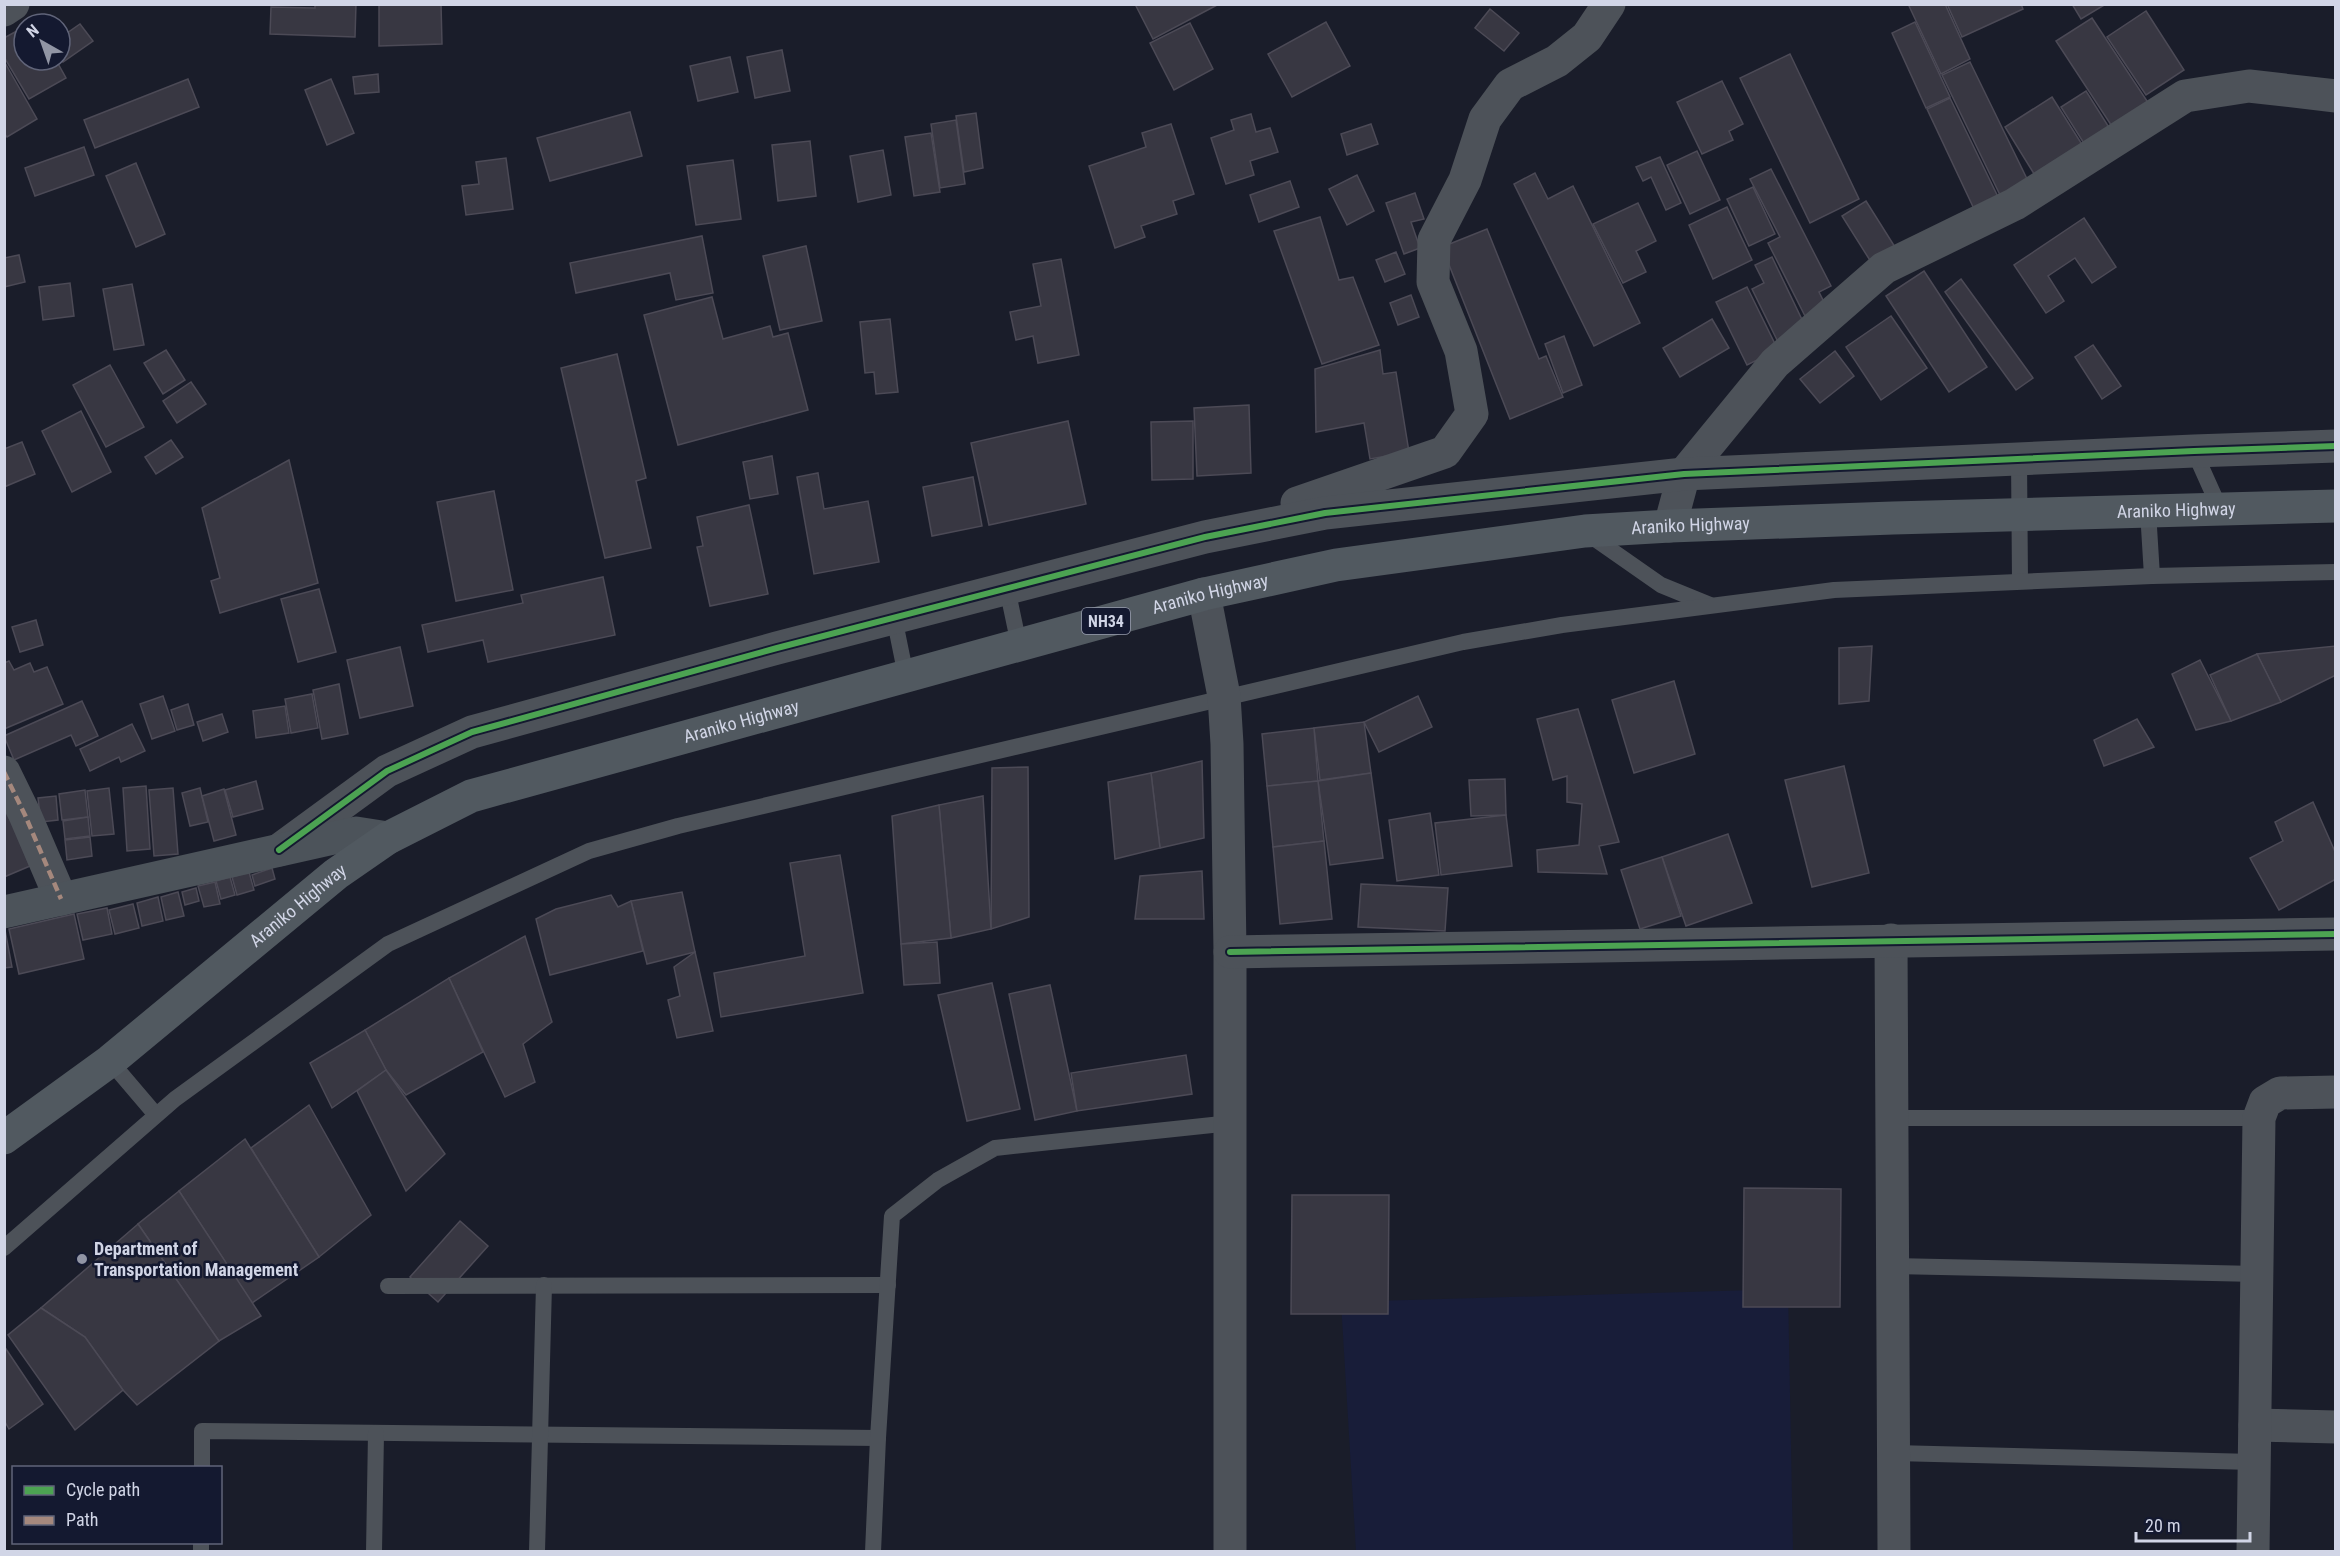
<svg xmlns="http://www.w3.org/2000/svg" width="2340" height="1556" font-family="'Roboto Condensed',sans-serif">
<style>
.built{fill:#181d39}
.building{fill:#383742;stroke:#4c4a56;stroke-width:1.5}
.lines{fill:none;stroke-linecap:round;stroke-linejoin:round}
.lane{stroke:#4d5259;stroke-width:16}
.street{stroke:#4d5259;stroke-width:33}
.secondary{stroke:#4c535a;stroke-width:33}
.highway{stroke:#515960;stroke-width:33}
.quiet{stroke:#a5887d;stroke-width:4.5;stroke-dasharray:9 4.5;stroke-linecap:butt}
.cycleway-casing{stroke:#141930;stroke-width:10}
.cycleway{stroke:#4ca352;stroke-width:6}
.poi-dot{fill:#9195a4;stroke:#141930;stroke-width:2}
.labels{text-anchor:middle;stroke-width:5;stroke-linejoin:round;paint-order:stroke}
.shield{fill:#141930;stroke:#989daf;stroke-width:1.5}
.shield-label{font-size:16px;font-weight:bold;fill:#d1d5e6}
.street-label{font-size:18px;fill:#d1d5e6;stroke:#141930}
.poi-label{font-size:18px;font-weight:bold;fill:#d1d5e6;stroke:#141930;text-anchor:start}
</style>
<rect width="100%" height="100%" fill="#1a1d2a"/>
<path class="built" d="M1788,1289L1793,1551H1356L1341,1302Z"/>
<g class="building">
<path d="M315,4H356L355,37L270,34L271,7L315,8Z"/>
<path d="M379,4H441L442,44L379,46Z"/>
<path d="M1135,4H1219L1153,39Z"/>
<path d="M1911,4H1945L1970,59L1941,74L1909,6Z"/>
<path d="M1947,4H2021L2023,9L1962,37Z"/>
<path d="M2072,4H2106L2081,19Z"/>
<path d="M1490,9L1519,33L1504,51L1475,28Z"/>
<path d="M2146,11L2184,70L2146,95L2107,37Z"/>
<path d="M2092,18L2149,104L2113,128L2056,41Z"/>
<path d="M1326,22L1350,66L1292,97L1268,54Z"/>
<path d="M1915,22L1950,97L1926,108L1892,33Z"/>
<path d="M1190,23L1213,69L1174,90L1150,43Z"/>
<path d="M80,24L93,41L63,62L60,59V38Z"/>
<path d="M24,27V60H56L66,78L29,99L4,57V38Z"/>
<path d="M782,50L790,91L755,98L747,57Z"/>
<path d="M1790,54L1859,199L1810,223L1740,78Z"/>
<path d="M730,57L738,92L698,101L690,66Z"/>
<path d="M4,61L37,119L7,137L4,133Z"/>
<path d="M1970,62L2029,183L2001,197L1942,75Z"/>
<path d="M378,74L379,92L355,94L353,77Z"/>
<path d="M188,79L199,107L95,148L84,120Z"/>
<path d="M331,79L354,133L327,145L305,90Z"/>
<path d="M1722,81L1743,124L1729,131L1733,140L1702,154L1677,102Z"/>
<path d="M2086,91L2110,129L2085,145L2061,107Z"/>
<path d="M2052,97L2083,146L2036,177L2005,127Z"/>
<path d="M1950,98L1999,199L1975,211L1927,109Z"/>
<path d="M630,112L642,156L550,181L537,138Z"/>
<path d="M976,113L983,168L964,172L956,116Z"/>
<path d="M1251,114L1256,132L1270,128L1278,152L1250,161L1254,175L1226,184L1211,138L1234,130L1231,120Z"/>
<path d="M956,120L965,184L940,188L931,124Z"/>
<path d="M1171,124L1194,194L1173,201L1177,214L1141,226L1145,237L1115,248L1089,166L1146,147L1142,133Z"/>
<path d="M1371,124L1378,144L1347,155L1341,134Z"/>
<path d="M931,133L940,192L914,196L905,137Z"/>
<path d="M810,141L816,196L778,201L772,145Z"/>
<path d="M84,147L94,175L35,196L25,168Z"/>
<path d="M883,150L891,195L858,202L850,156Z"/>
<path d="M1697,151L1720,200L1690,214L1667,165Z"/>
<path d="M1660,157L1681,203L1666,210L1651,177L1643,181L1636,167Z"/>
<path d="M506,158L513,209L466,215L462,186L479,184L476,162Z"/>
<path d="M733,160L741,219L696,225L687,166Z"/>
<path d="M136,163L165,234L136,247L106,176Z"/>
<path d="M1771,169L1831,286L1819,292L1826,306L1805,316L1768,243L1780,237L1750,179Z"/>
<path d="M1535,173L1548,199L1573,186L1640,323L1594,346L1514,184Z"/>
<path d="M1357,175L1374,211L1347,225L1329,189Z"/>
<path d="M1290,181L1299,207L1259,222L1250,195Z"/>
<path d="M1753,187L1775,234L1749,246L1727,199Z"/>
<path d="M1415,193L1424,219L1411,222L1420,248L1404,254L1386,203Z"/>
<path d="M1866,201L1895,247L1871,262L1842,216Z"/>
<path d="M1638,203L1656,241L1636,251L1646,272L1623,283L1593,224Z"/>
<path d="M1727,207L1752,260L1713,279L1689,225Z"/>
<path d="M1320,217L1339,280L1353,277L1379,345L1322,364L1274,231Z"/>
<path d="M2084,218L2116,267L2092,283L2075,258L2048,276L2064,301L2046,313L2014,265Z"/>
<path d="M1487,229L1539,359L1546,356L1563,397L1510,419L1442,247Z"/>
<path d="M702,236L713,293L676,300L670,273L576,293L570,263Z"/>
<path d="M806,246L822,321L780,330L763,256Z"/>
<path d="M1396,252L1405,274L1385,282L1376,260Z"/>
<path d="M19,255L25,282L4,287V258Z"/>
<path d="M1772,257L1806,328L1778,342L1752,289L1764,283L1755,265Z"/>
<path d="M1061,259L1079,355L1038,363L1033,336L1016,340L1010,312L1041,306L1033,264Z"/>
<path d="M1924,271L1987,367L1949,392L1886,296Z"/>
<path d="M1961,279L2033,378L2016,390L1945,292Z"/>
<path d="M70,283L74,316L43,320L39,287Z"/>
<path d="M132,284L144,345L114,350L103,289Z"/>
<path d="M1747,287L1778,350L1747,365L1716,302Z"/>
<path d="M1411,295L1419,317L1398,325L1390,303Z"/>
<path d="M712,297L723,339L770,326L773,337L788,333L808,410L678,445L644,315Z"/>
<path d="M1891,316L1927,368L1881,400L1846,347Z"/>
<path d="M890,319L898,392L876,394L874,372L865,373L860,322Z"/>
<path d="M1712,319L1729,348L1680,377L1663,348Z"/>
<path d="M1564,336L1582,385L1563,393L1545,344Z"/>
<path d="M2093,345L2121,386L2102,399L2075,357Z"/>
<path d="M166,350L185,380L163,394L144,363Z"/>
<path d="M1380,350L1383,374L1396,372L1409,452L1370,459L1364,423L1316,432L1315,369Z"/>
<path d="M1835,351L1854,376L1820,403L1800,379Z"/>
<path d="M617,354L646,478L636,481L651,548L605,558L561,368Z"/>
<path d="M110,365L144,427L106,447L73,385Z"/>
<path d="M191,382L206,404L177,423L163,401Z"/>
<path d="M1249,405L1251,473L1197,476L1194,408Z"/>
<path d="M81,411L111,472L72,492L42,431Z"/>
<path d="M1068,421L1086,504L989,525L971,443Z"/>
<path d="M1193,421V479L1152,480L1151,422Z"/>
<path d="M171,440L183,457L156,474L145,457Z"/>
<path d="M22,442L35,474L4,487V449Z"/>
<path d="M772,456L778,494L750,499L743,462Z"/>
<path d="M289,460L318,583L220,613L211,581L220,578L202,508Z"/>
<path d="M818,473L824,509L868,501L879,562L814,574L797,477Z"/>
<path d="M973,477L982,526L932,536L923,487Z"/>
<path d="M494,491L513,590L456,601L437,502Z"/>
<path d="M749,505L768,594L710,606L697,547L703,546L697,517Z"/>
<path d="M603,577L615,635L488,662L483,640L428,652L422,625L523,603L521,595Z"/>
<path d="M319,589L336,652L298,662L281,599Z"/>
<path d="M36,620L43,645L20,652L12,627Z"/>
<path d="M1872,646L1869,701L1839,704V648Z"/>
<path d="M2336,646V675L2281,702L2257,654Z"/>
<path d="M400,647L413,706L360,718L347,660Z"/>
<path d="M2257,654L2281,702L2231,721L2210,675Z"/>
<path d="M2200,660L2231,721L2196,730L2172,674Z"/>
<path d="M9,661L14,670L30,663L34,672L47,667L63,704L4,729V663Z"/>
<path d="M1674,681L1695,754L1634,773L1612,700Z"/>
<path d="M339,684L348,734L322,739L313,690Z"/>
<path d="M312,694L318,728L291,733L285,699Z"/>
<path d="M163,696L175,731L152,739L140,704Z"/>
<path d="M1418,696L1432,727L1379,752L1364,722Z"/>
<path d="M82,701L98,736L76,746L71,735L14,760L4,736Z"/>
<path d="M188,704L194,725L177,730L171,710Z"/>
<path d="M285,706L289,733L256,738L253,711Z"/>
<path d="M1578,709L1619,842L1599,846L1607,874L1538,872L1537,850L1579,845L1582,804L1567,802V776L1553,780L1537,719Z"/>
<path d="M222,714L228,732L203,741L197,722Z"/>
<path d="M2137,719L2154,747L2104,766L2094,740Z"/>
<path d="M1364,722L1371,773L1320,780L1314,728Z"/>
<path d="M132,724L145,751L121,762L119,757L90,771L80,749Z"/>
<path d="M1314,728L1318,781L1267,786L1262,734Z"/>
<path d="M1202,761L1204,838L1160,848L1151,773Z"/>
<path d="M1844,766L1869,873L1812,887L1785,780Z"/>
<path d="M1028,767L1029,917L991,929L992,768Z"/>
<path d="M1151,773L1160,848L1115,859L1108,782Z"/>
<path d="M1371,773L1383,858L1330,865L1318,781Z"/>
<path d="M1505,779L1506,815L1471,816L1469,780Z"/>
<path d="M256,781L263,809L233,817L225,790Z"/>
<path d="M1318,781L1324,841L1273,847L1267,786Z"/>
<path d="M146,786L150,849L127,851L123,788Z"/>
<path d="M109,788L114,834L92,836L87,791Z"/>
<path d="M173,788L178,854L154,856L149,790Z"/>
<path d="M200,788L208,822L190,826L182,793Z"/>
<path d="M224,789L236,835L214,841L202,796Z"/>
<path d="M85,790L88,817L62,820L59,794Z"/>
<path d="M56,796L58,820L41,822L38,798Z"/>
<path d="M983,796L991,929L951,938L939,805Z"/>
<path d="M2313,802L2336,854V879L2279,910L2250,858L2283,841L2275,822Z"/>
<path d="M939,805L951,938L901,944L892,816Z"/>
<path d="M8,812L30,866L4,877V813Z"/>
<path d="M1430,813L1439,875L1397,881L1389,820Z"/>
<path d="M1506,815L1512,866L1441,875L1435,823Z"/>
<path d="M88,817L90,836L65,839L63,821Z"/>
<path d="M1728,834L1752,903L1686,926L1662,857Z"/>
<path d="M90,837L92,856L67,860L65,840Z"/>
<path d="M1324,841L1332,919L1280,924L1273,847Z"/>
<path d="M840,855L863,993L721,1017L714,973L805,956L790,863Z"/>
<path d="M1662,857L1681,916L1640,929L1621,870Z"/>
<path d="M272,868L275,879L255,886L252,875Z"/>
<path d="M1202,871L1204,919H1135L1140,876Z"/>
<path d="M249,872L254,890L237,895L232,877Z"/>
<path d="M230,877L235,895L221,899L216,881Z"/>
<path d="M215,882L220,904L204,907L198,886Z"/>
<path d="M1361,884L1448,888L1445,931L1358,927Z"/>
<path d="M196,888L199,901L185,905L182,892Z"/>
<path d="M178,892L184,916L166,920L161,897Z"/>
<path d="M682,892L695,952L647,964L631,901Z"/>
<path d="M611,895L618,907L631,901L643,951L550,975L536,919L556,909Z"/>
<path d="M158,897L163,921L142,926L137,903Z"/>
<path d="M133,904L139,928L115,934L109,910Z"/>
<path d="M107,908L112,934L83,940L77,914Z"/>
<path d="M74,914L84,959L19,974L9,929Z"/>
<path d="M5,930L12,967L4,968V930Z"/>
<path d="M525,936L552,1022L523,1044L535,1082L505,1097L449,978Z"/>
<path d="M937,942L940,983L904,985L901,944Z"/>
<path d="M695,952L713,1031L677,1038L668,1000L680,996L674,967Z"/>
<path d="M449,978L483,1052L406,1095L386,1070L365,1030Z"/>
<path d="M992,983L1020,1109L967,1121L938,995Z"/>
<path d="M1050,985L1077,1111L1035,1120L1009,994Z"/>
<path d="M365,1030L386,1070L332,1108L310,1063Z"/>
<path d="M1186,1055L1192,1094L1077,1111L1071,1073Z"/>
<path d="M386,1070L445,1154L406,1191L357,1091Z"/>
<path d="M309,1105L371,1215L319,1257L251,1148Z"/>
<path d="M245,1139L319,1257L252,1303L179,1191Z"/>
<path d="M1744,1188L1841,1189L1840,1307H1743Z"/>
<path d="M179,1191L261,1316L219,1341L138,1224Z"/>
<path d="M1292,1195H1389L1388,1314H1291Z"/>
<path d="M460,1221L488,1246L438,1302L410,1277Z"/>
<path d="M138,1224L219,1341L137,1405L123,1390L85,1337L41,1308Z"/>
<path d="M41,1308L85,1337L123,1390L75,1430L8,1335Z"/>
<path d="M6,1349L43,1404L9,1429L4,1420V1351Z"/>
</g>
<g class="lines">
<g class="lane">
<path d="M2194,451L2220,509"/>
<path d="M2019,459L2020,581"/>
<path d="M2148,511L2152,576"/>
<path d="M1588,534L1661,585L1710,605"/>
<path d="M1007,588L1019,645"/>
<path d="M894,617L906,676"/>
<path d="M110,1061L156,1115"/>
<path d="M1892,1118H2259"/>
<path d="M4,1248L175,1099L388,944L589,851L678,826L1463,642L1562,625L1834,590L2152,576L2336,572"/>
<path d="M1893,1266L2257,1274"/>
<path d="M388,1286L888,1285"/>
<path d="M1894,1453L2254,1462"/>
<path d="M202,1468V1431L878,1438"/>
<path d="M201,1552V1542"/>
<path d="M374,1552L376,1433"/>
<path d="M537,1552L544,1285"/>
<path d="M873,1552L878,1438L892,1216L938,1180L995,1148L1231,1123"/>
</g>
<g class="street">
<path d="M4,10L13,4"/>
<path d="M1297,503L1445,452L1472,414L1461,351L1433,282L1434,240L1465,180L1485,119L1510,85L1557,61L1587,37L1609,4"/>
<path d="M1670,526L1684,474L1775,363L1884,268L2015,204L2185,96L2249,86L2336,96"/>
<path d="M1204,594L1224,696L1227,744L1230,952V1552"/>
<path d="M4,772L25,815L61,899"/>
<path d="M279,850L387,771L472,732L777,648L1205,537L1325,513L1684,474L2194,451L2336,446"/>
<path d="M1891,940L1894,1552"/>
<path d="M1230,952L2336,934"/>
<path d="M2255,1425L2336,1427"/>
<path d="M2253,1552L2259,1118L2265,1102L2280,1093L2336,1092"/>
</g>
<path class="secondary" d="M4,912L356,833L388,838"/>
<path class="highway" id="s1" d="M4,1138L110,1061L336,874L388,838L471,796L1204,594L1336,565L1585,531L1670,526L1893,518L2336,506"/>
<path class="quiet" d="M4,772L25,815L61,899"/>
<defs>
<g id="cycleway">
<path d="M279,850L387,771L472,732L777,648L1205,537L1325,513L1684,474L2194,451L2336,446"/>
<path d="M1230,952L2336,934"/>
</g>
</defs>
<use href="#cycleway" class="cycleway-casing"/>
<use href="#cycleway" class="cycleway"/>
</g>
<circle class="poi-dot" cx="82" cy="1259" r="6"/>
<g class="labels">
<rect class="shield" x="1082" y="608" width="48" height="26" rx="4.5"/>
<g class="shield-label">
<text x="1106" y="627">NH34</text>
</g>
<g class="street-label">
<text dy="6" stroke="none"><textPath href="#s1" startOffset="2319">Araniko Highway</textPath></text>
<text dy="6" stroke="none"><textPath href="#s1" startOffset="1833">Araniko Highway</textPath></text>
<text dy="6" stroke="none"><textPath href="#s1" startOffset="1347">Araniko Highway</textPath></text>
<text dy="6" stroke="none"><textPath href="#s1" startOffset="861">Araniko Highway</textPath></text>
<text dy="6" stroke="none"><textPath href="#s1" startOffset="375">Araniko Highway</textPath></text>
</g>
<g class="poi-label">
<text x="94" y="1255">Department of<tspan x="94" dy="21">Transportation Management</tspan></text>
</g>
</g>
<rect width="2340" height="1556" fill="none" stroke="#d1d5e6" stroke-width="12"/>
<rect x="12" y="1466" width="210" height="78" fill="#141930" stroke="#606479" stroke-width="1.5"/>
<rect x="24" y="1486" width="30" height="9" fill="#4ca352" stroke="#606479" stroke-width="1.5"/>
<text x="66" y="1496" font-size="18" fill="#d1d5e6">Cycle path</text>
<rect x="24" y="1516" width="30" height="9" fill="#a5887d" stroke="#606479" stroke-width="1.5"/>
<text x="66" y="1526" font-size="18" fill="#d1d5e6">Path</text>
<g transform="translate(42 42) rotate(320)"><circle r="28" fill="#141930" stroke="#606479" stroke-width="1.5"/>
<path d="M0-4.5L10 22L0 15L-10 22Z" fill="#9195a4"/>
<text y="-9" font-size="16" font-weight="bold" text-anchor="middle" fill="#d1d5e6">N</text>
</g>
<path d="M2136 1532v9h114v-9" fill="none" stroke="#d1d5e6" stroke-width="3"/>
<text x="2145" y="1532" font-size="18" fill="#d1d5e6" stroke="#141930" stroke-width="4.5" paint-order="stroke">20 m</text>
</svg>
